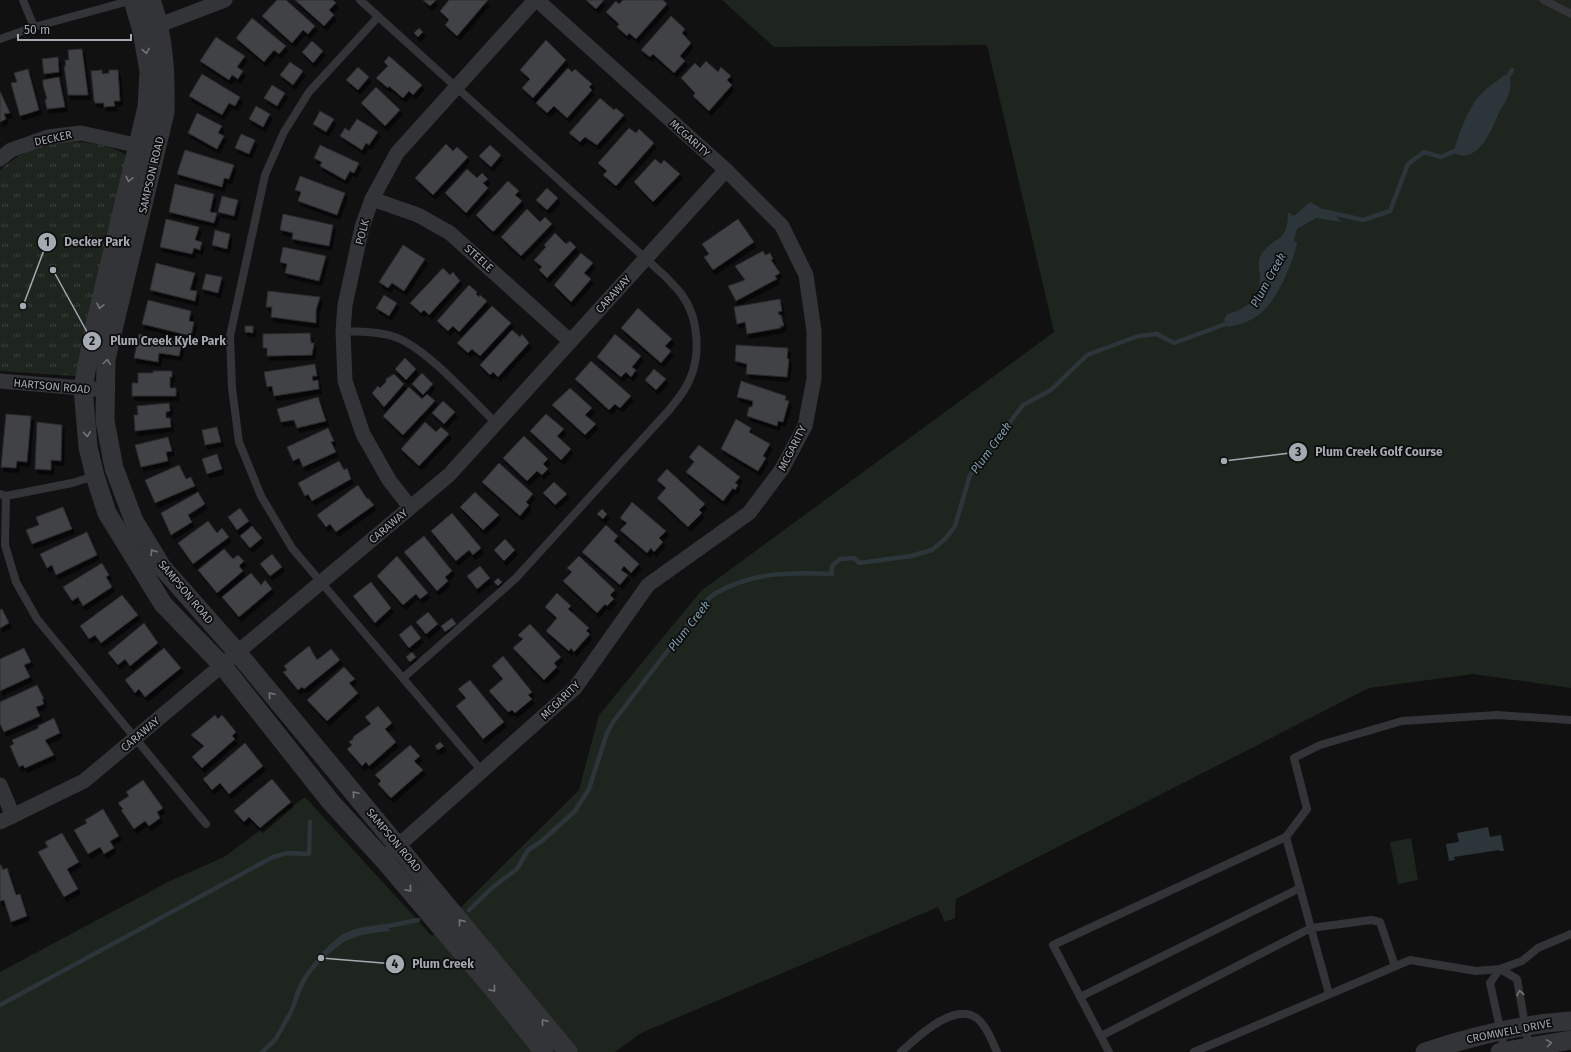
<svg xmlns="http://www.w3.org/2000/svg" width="1571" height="1052" font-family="'Fira Sans',sans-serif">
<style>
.grass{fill:#1e251e}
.park{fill:url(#park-tufts)}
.water{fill:#2c353a}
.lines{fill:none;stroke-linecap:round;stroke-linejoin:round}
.stream{stroke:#2c353a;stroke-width:4.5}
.building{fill:#404245;stroke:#2b2c2e;filter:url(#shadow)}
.service{stroke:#333437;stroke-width:8}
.minor{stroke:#333437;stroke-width:15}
.tertiary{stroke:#333437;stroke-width:19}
.oneway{stroke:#71757b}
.labels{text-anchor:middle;stroke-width:3.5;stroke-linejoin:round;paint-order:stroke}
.street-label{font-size:11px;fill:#a4aab2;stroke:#0c0c0d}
.water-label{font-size:12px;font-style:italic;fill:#7d9daa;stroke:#0c0c0d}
.leader{fill:none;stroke:#a4aab2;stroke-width:1.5}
.callout-dot{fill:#a4aab2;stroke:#0c0c0d;stroke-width:1.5}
.mark-label{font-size:12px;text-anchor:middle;font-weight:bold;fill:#111}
.callout-label{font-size:12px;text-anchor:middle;font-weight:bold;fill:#a4aab2;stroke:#0c0c0d;stroke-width:3.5;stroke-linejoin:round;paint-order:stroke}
</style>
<defs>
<pattern id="park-tufts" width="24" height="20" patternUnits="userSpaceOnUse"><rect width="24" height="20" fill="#1e251e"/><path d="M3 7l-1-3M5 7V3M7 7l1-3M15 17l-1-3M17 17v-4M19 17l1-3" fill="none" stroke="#3c423c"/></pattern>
<filter id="shadow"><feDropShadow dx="2.5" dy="4.5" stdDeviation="0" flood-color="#0009"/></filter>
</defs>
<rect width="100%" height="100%" fill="#111112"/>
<g class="grass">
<path d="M722,0H1571V688L1473,674L1369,688L956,899L955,918L945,922L938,907L641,1033L615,1052H0V972L168,882L224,857L305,797L432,936L579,790L599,715L701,591L1054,332L987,45L774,47Z"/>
<path d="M1411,838L1418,880L1398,884L1390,842Z"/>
</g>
<path class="park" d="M64,141C84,142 112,144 127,156L76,376L0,371V170C19,153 39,145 64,141Z"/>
<g class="water">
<path d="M1504,75L1510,78C1513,94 1503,104 1497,117C1489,135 1477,164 1453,153C1460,132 1468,106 1484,91C1490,85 1498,81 1504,75Z"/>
<path d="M1310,202L1337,217L1341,222L1316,218L1297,229L1294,240L1297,244C1291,267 1276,305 1254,318C1246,323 1237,325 1228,327L1224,320L1227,314C1246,310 1261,297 1260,276C1259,268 1257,262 1261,255C1273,235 1288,245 1288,212L1294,216Z"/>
<path d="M1488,827L1490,837L1501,835L1504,851H1499V850L1454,857L1455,860L1449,861L1446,844L1459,842L1457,833Z"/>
<path d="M384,924L391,931C364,934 349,935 329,954C319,963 311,971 305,983C299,995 296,1008 289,1019L285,1018C294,1005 292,998 298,986C305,971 331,940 345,933C357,927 371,926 384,924Z"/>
</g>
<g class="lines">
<g class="stream">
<path d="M1506,80L1512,70"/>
<path d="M1319,212L1323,211L1363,220L1390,211L1408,164L1424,152L1441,157L1457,150"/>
<path d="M469,910L493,887L517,869L528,850L542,841L575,811L589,789L607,733L613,722C637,691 660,660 684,630C693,618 704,600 716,593C753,572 791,572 832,574V566L840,559L854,558L859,563L911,556L932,550L946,538L955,526L970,475L1023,405L1051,390L1087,355L1138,336L1157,334L1174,343L1231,322"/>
<path d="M383,927L418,920"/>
<path d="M0,1005L273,857L287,853L309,854L310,822"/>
<path d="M262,1052L275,1040L290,1014"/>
</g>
</g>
<g class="building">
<path d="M277,0H286L315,26L308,34L303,30L292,43L262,16Z"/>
<path d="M295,0H333L336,3L329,10L334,15L324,26Z"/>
<path d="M423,0H436L430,6Z"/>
<path d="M449,0H488L457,36L445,25L449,20L440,11Z"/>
<path d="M586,0H604L596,9Z"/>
<path d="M623,0H663L667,4L636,39L629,33L627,36L617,27L619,24L606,12L616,1L619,4Z"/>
<path d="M671,16L685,29L682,33L691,43L680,56L685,61L674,73L653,54L650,57L641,50Z"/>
<path d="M252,18L286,46L279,54L274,50L264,62L236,38Z"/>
<path d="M419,28L423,32L418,37L414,33Z"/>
<path d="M216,37L245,56L237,67L243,71L238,79L232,75L229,80L200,61Z"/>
<path d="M546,40L566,60L533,98L522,88L530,79L520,70Z"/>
<path d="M312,41L323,51L313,63L302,52Z"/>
<path d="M82,49L88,95H68L64,66H66L65,60H69L68,50Z"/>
<path d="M389,56L422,85L413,95L409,91L403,98L389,86L388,88L376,78L388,66L384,62Z"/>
<path d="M58,57L59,72L44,74L42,59Z"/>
<path d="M706,61L718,72L721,67L731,76L727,80L732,85L709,111L693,96L695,93L681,78L695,63L700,68Z"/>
<path d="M290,62L303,71L293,85L280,75Z"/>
<path d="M358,67L369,77L358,90L346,80Z"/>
<path d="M568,68L572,72L575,69L592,84L589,87L592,90L567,118L554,106L547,113L536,103Z"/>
<path d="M28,69L39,110L20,116L11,83L17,82L14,73Z"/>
<path d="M102,70V74L109,73V70H118L120,101H114L115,106L104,107V103H95L94,100L91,71Z"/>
<path d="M202,74L240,97L235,106L229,103L222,115L189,96Z"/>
<path d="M59,77L65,107L47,109L45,100L47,99L43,85V80Z"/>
<path d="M272,85L285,93L277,106L264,98Z"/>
<path d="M376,87L400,110L385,126L361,103Z"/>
<path d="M0,91L10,113L4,114L6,119L0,122Z"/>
<path d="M600,98L614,110L616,108L624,115L597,145L585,137L580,142L569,133Z"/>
<path d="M256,106L270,114L263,127L249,119Z"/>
<path d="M320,111L334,119L326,132L313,124Z"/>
<path d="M197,113L222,126L218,133L224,136L217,149L188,133Z"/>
<path d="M357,119L378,132L369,145L366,143L362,150L340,136L345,128L349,131Z"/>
<path d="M629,128L636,133L639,129L654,143L616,186L603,175L607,171L598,163Z"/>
<path d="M241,134L255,140L249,154L235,148Z"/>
<path d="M446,144L453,151L457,147L468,157L433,195L415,178Z"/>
<path d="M320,145L359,163L354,173L350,171L345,180L320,166L322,162L314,158Z"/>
<path d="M490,145L501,155L491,167L479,156Z"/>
<path d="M185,150L234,165L229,179L224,178L222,187L177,174Z"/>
<path d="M655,159L661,164L664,160L680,174L653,202L634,182Z"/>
<path d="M467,169L477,178L482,173L488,179L483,183L488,188L466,213L445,193Z"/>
<path d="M300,176L345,193L337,215L298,201L301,192L295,190Z"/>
<path d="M508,181L519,191L515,195L522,201L494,231H492L476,215Z"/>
<path d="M175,184L214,194L210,212L217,213L214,223L169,212Z"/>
<path d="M547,188L558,198L547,210L536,200Z"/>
<path d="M222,196L238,200L234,216L218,212Z"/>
<path d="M527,209L540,222L545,217L552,224L521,256L501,237Z"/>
<path d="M283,214L333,225L329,246L292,239L293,233L280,230Z"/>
<path d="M166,219L199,227L195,240L202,242L200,250L194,248L192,254L160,247Z"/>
<path d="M738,219L754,242L713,270L704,257L709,254L702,244Z"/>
<path d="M215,230L230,234L227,249L212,245Z"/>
<path d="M555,233L566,244L570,241L576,247L547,278L539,270L542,267L534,260L546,247L544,245Z"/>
<path d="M403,245L425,259L404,291L392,283L388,288L379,282Z"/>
<path d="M283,247L326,256L319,281L285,273L287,264L280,262Z"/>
<path d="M763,251L765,255L770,253L773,259L771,260L780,273L775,276L777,279L736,301L728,286L745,280L735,266Z"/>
<path d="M581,253L593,263L584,273L591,279L571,302L554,285Z"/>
<path d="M156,263L195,273L190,290L197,291L195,301L150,290Z"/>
<path d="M443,268L450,275L453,272L460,281L429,315L424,310L421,313L410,303Z"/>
<path d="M206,274L222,277L218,293L202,289Z"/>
<path d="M469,285L477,292L476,294L479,297L480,295L487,301L459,332L453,326L448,331L437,321Z"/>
<path d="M268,291L320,297L316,310V323L271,317L272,307H266Z"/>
<path d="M384,295L397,303L389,316L376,308Z"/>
<path d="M780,299L782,311L778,312L779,315H781L784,326H780L781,328L747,334L745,322L737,324L734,307Z"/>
<path d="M148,300L191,311L189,321L194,322L191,336L142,324Z"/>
<path d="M492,306L511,323L480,356L472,349L468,353L457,343Z"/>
<path d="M638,308L672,339L665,346L671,351L661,363L621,328Z"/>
<path d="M245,326H253V333L245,332Z"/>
<path d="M512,330L520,337L522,334L529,343L498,377L493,372L490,375L480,365Z"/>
<path d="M310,333L311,343H314L312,355L267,356V348H263V334Z"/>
<path d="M139,334L182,343L179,356L159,353L158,362L134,358Z"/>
<path d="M615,334L641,356L632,367L636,370L631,377L626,372L621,377L597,357Z"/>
<path d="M736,345L788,348L787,359H789L787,377L746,374L747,364L735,361Z"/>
<path d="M405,358L416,369L406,380L395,369Z"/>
<path d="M591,361L631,396L620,408L615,404L609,410L575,379Z"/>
<path d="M315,364L317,376H312L313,381L318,380L319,389L274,396L272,386L267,387L264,372Z"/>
<path d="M654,369L666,379L656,390L645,380Z"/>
<path d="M153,371H172V377H170V388H176V396H132V383H138V373H153Z"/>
<path d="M422,373L433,384L423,395L412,384Z"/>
<path d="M394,374L404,384L384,407L372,393L378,386L380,388L386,382V379Z"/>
<path d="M741,381L786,396L785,400L789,401L783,422L778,421L777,426L747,416L749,407H752L753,401L737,397Z"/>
<path d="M409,387L422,399L427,394L435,401L403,435L383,416Z"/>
<path d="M570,388L592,408L585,415L596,424L585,435L552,405Z"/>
<path d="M318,397L326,421L297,428L294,420L281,422L277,409Z"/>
<path d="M443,401L455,412L444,424L432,413Z"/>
<path d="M169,403L170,411L166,412V418H170L171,427L135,431L134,415H138L137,406Z"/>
<path d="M6,414L31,416L27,462L17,461L16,468L1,467Z"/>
<path d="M546,414L564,429L557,436L571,449L561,460L530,431Z"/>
<path d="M736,419L751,428L749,432L770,444L763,456L766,458L758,471L721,449Z"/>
<path d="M37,422L62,425L61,461L51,460V470L35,469Z"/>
<path d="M425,422L436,432L441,427L449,434L419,466L401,449Z"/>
<path d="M217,427L221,442L205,445L202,430Z"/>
<path d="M328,428L334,441L331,442L336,452L303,467L299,458L293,461L287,447Z"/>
<path d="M524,436L548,459L543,464L548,469L542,475L537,471L527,481L503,458Z"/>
<path d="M168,437L172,451L166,452L168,461L141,467L135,445Z"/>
<path d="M699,445L740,477L735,483L738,485L735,490L733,488L723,501L686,472L694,462L689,457Z"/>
<path d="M217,454L222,469L207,474L202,459Z"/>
<path d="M339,461L344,470L347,468L351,479L312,501L308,494L305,496L298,483Z"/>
<path d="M499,463L533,494L526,502L529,505L520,516L482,482Z"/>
<path d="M179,465L186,479L191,477L195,486L155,503L145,480Z"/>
<path d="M667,469L705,504L699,510L702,513L688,527L657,498L666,488L657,480Z"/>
<path d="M554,482L567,494L555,505L543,493Z"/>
<path d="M358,485L367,499L368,498L374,505L336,532L330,524L326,527L317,515Z"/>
<path d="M198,492L205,504L188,515L192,522L171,535L161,513Z"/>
<path d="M475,492L499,515L483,530L460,507Z"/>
<path d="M632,502L666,531L659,538L663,542L654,552L651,548L647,553L620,530L627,523L620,518Z"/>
<path d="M63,507L72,529L32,544L26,530L39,525L36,517Z"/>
<path d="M240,508L249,521L237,530L228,517Z"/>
<path d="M602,509L607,514L603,519L597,514Z"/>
<path d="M452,513L481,548L473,555L469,550L456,561L431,531Z"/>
<path d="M208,521L217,533L222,528L229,537L193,564L178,543Z"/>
<path d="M606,525L618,536L614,541L639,564L631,573L624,566L621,570L628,575L620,585L582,552Z"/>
<path d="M252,526L262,538L250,548L240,536Z"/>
<path d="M87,532L97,555L56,575L52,565L47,568L40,554Z"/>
<path d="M424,536L452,571L445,577L448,581L437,591L404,552Z"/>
<path d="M505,539L515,550L504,561L494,550Z"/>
<path d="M224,549L233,559L238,555L244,561L239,566L243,571L217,593L198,570Z"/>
<path d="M272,554L282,567L270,576L260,564Z"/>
<path d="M397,556L428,593L420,599L416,594L403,605L377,576Z"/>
<path d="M579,556L615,590L610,595L614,599L607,606L605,604L597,613L563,581L572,572L567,568Z"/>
<path d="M102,563L109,575L106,577L112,587L83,606L78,597L72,601L63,587Z"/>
<path d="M480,566L490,578L477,589L467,576Z"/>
<path d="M251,573L261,585L265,580L272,589L239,617L222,597Z"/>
<path d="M498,578L502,582L498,586L494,582Z"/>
<path d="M371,582L391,608L375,623L353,596Z"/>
<path d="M557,593L571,606L568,609L589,628L586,631L590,634L574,652L571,648L569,651L546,631L557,618L545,607Z"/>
<path d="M122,595L138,615L101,643L95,635L89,639L80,626Z"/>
<path d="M2,609L9,623L0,628V610Z"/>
<path d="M428,612L438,624L426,634L416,622Z"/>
<path d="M452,618L456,624L445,632L441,626Z"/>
<path d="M144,623L158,643L130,666L125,659L118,665L108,653Z"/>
<path d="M530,624L561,657L554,663L557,667L544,680L513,648L523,639L518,635Z"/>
<path d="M411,625L421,638L409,648L399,635Z"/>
<path d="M309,646L317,660L331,649L340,660L304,689L302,687L298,690L283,672L287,670L284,666Z"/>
<path d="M24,648L31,662L24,665L30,677L0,691V659Z"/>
<path d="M164,648L181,668L145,697L139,689L135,693L125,680Z"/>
<path d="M412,652L416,657L410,662L406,657Z"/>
<path d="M503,656L532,692L528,695L532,699L515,713L512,710L508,712L489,691L503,679L492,666Z"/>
<path d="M344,667L355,679L349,683L358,693L327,721L307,700Z"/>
<path d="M470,680L504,722L483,739L456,706L466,698L458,689Z"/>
<path d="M37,685L44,699H42L44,704L36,707L40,716L4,732L0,724V702Z"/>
<path d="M378,706L392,723L385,729L396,742L369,766L366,762L362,766L347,749L352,745L349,742L354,738L353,737L371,724L365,717Z"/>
<path d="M215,715L218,719L222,715L236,732L232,736L235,739L202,768L192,757L204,746L191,735Z"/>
<path d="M54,718L60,733L45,740L54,755L25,768L23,765L19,767L10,746L14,744L12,740L39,728L38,726Z"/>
<path d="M440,742L444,746L438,750L435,746Z"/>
<path d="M245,743L263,766L229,794L220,783L212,790L203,779Z"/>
<path d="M410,745L420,756L414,761L423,770L391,798L378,784L381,781L375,775Z"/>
<path d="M272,779L291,802L260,828L249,817L244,822L234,811Z"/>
<path d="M143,780L163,808L157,812L160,818L149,826L145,821L134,829L121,810L123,809L118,803L129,796L126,792Z"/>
<path d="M103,809L119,836L110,841L114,848L104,854L100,847L88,854L74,830L87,823L85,820Z"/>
<path d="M62,833L79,862L67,869L78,889L64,897L38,852L48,847L45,842Z"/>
<path d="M0,865H1L3,870L7,868L16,895L20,894L27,916L11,922L4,900L0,901Z"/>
</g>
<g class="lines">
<g class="service">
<path d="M23,0L34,27"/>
<path d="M360,0L666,277C671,283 678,289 682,295C699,318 701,356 689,381C685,391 677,400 670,409L516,578L403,678"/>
<path d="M1544,0L1571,14"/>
<path d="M378,17L309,92L284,132L265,175L230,336L232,388L239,442L261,496L292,548L482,771"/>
<path d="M0,39L34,27L133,0"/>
<path d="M343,331C359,332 377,331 392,336C424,345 471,399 496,423"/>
<path d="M0,494L6,496L72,483L95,476"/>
<path d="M6,496L5,545L16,582L37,619L206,824"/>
<path d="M1286,837L1329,994"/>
<path d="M1500,969L1517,979L1529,1047"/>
<path d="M1500,969L1490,983L1505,1051"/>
<path d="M1080,997L1300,888"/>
<path d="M1101,1036L1311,928L1371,920L1380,922L1395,966"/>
<path d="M901,1052C916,1038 949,1007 971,1015C984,1019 992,1041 997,1052"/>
<path d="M1109,1052L1053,945L1286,837L1307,809L1294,758L1320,745L1402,721L1497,715L1571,720"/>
<path d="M1194,1052L1410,960L1476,971L1500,969L1522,961L1538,948L1571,934"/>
</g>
<g class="minor">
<path d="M149,29L225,0"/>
<path d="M0,159L11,150L48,137L81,133L149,148"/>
<path d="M372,199L418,215L450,233L570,341"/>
<path d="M0,381L105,390"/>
<path d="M410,507L389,480L363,434L345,381L343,331L345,305L362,227L372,199L397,153L535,0"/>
<path d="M0,785L13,816"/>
<path d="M0,822L84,781L449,475L726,170"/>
<path d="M390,853L575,688L648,585L749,513L782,469L805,426L814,379V331L806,275L782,226L726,170L537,0"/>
</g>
<g class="tertiary">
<path d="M133,0L142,31L149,71L147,107L93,334L83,388L88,447L95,476L107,513L163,604L222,665L330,801L384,860L495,991L544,1052"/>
<path d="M151,0C164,36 166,74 165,112L106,359L105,421L114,468L134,521L162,567L237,652L568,1052"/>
<path d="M1425,1052C1473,1036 1521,1024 1571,1021"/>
<path d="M1500,1052L1571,1040"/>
</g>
</g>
<defs><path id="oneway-chevron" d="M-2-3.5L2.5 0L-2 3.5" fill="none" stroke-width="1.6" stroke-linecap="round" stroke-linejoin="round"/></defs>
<g class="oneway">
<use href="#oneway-chevron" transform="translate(146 51) rotate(80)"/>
<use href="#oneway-chevron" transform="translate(129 179) rotate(103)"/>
<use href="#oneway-chevron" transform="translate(100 306) rotate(103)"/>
<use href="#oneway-chevron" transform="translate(107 362) rotate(-83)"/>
<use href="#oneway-chevron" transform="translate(87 434) rotate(85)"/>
<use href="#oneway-chevron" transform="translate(153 552) rotate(-122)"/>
<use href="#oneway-chevron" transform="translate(271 695) rotate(-130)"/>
<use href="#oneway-chevron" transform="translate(355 794) rotate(-130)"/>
<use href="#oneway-chevron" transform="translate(409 889) rotate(50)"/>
<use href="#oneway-chevron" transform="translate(461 922) rotate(-129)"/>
<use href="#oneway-chevron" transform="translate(493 989) rotate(50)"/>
<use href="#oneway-chevron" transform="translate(1520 993) rotate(-100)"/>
<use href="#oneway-chevron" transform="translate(544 1022) rotate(-130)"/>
<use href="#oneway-chevron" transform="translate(1549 1043) rotate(-9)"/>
</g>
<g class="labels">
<g class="street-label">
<text transform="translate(53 138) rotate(-12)" y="4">DECKER</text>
<text transform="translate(690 138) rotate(42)" y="4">MCGARITY</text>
<text transform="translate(151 175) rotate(-77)" y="4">SAMPSON ROAD</text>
<text transform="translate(362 232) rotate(-75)" y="4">POLK</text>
<text transform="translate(479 258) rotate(42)" y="4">STEELE</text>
<text transform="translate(613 294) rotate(-48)" y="4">CARAWAY</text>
<text transform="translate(52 386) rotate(5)" y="4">HARTSON ROAD</text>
<text transform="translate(792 448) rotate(-63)" y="4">MCGARITY</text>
<text transform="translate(388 526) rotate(-40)" y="4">CARAWAY</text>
<text transform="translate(186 592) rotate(50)" y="4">SAMPSON ROAD</text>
<text transform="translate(560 700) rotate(-44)" y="4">MCGARITY</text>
<text transform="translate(140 734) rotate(-40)" y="4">CARAWAY</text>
<text transform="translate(394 840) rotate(50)" y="4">SAMPSON ROAD</text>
<text transform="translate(1509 1031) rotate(-11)" y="4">CROMWELL DRIVE</text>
</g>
<g class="water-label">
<text transform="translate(1268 280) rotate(-61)" y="4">Plum Creek</text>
<text transform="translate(991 448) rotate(-54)" y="4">Plum Creek</text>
<text transform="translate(689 626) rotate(-52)" y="4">Plum Creek</text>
</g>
</g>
<path class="leader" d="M23 306L47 242M53 270L92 341M1224 461L1298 452M321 958L395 964"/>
<g class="callout-dot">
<circle cx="23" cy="306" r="4"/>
<circle cx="53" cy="270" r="4"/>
<circle cx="1224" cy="461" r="4"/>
<circle cx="321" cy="958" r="4"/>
<circle cx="47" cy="242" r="10"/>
<circle cx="92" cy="341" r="10"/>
<circle cx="1298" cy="452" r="10"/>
<circle cx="395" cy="964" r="10"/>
</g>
<g class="mark-label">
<text x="47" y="246">1</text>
<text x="92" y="345">2</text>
<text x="1298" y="456">3</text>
<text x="395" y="968">4</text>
</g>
<g class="callout-label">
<text x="97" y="246">Decker Park</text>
<text x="168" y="345">Plum Creek Kyle Park</text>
<text x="1379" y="456">Plum Creek Golf Course</text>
<text x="443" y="968">Plum Creek</text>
</g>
<path d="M18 34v6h113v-6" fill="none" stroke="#a4aab2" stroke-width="2"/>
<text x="24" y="34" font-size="12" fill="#a4aab2" stroke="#0c0c0d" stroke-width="3" paint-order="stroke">50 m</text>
</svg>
